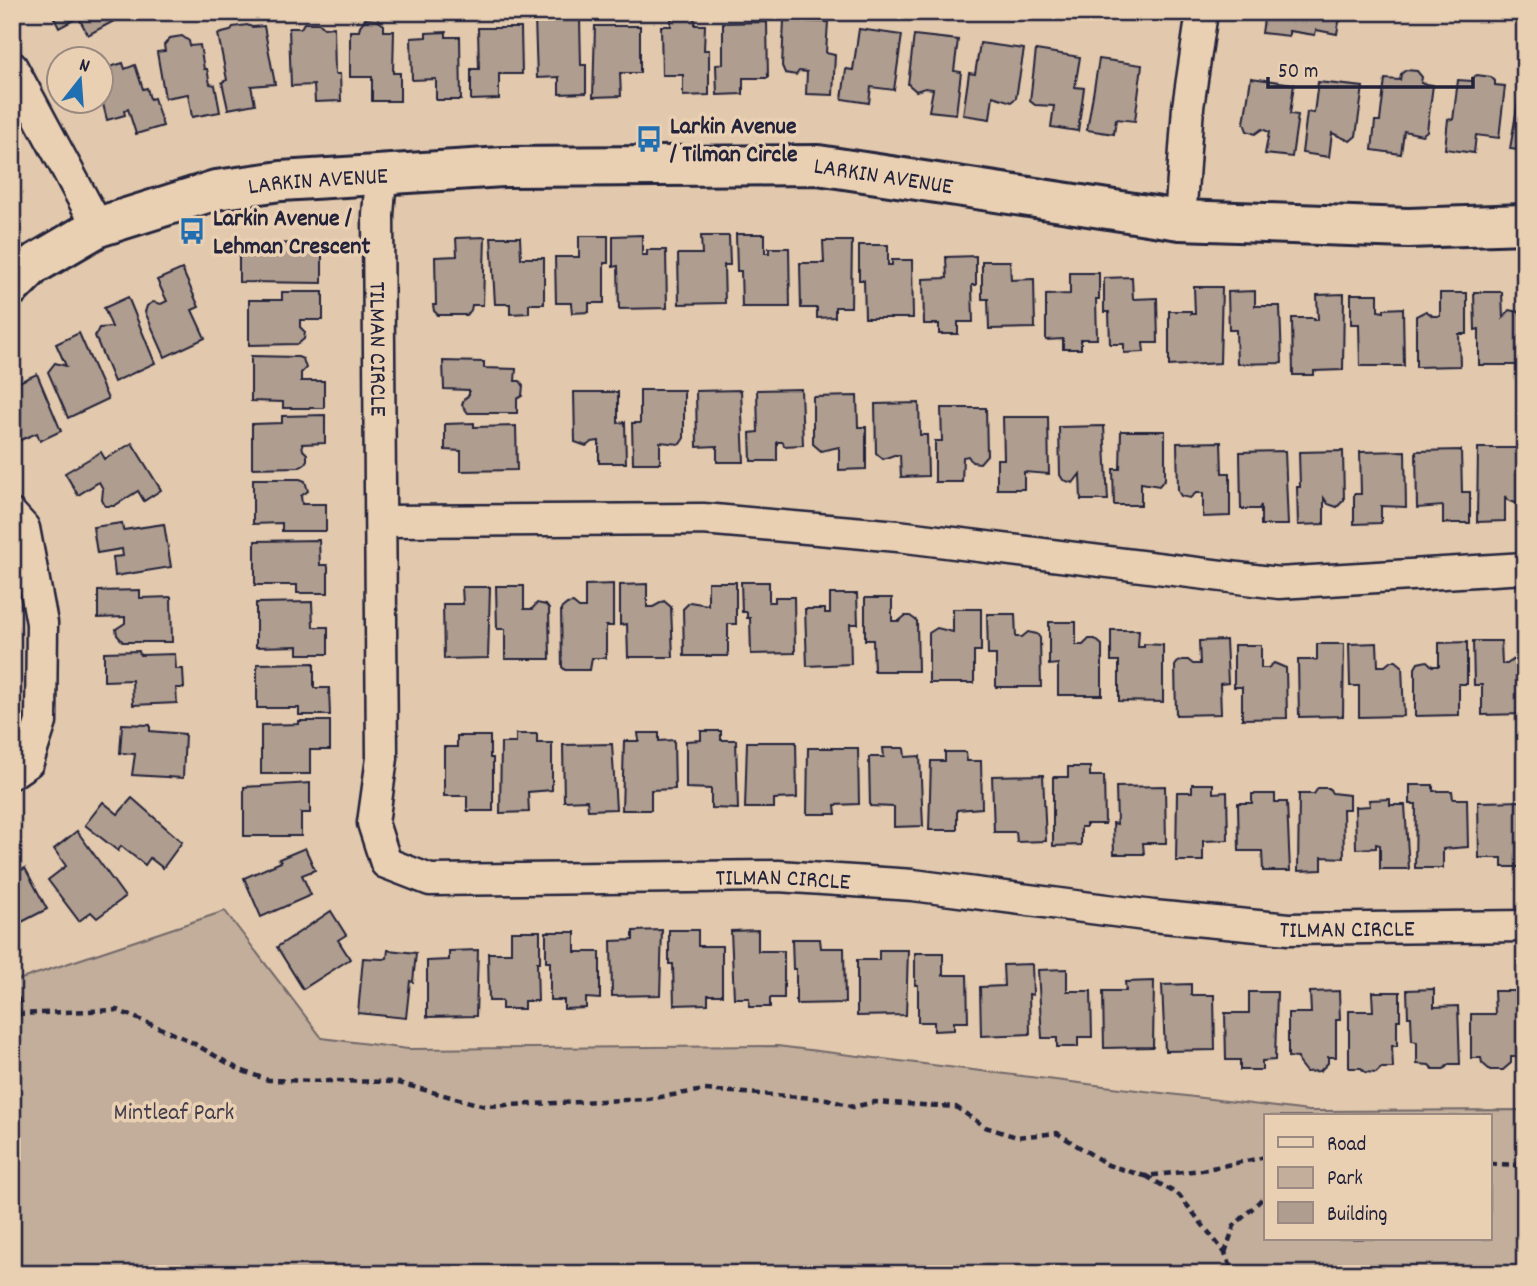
<svg xmlns="http://www.w3.org/2000/svg" width="1537" height="1286" font-family="Dekko,sans-serif">
<style>
.green{fill:#c2ae9a;stroke:#72686a;stroke-width:2;fill-rule:evenodd}
.building{fill:#af9d8f;stroke:#22223b;stroke-width:2}
.lines{fill:none;stroke-linecap:round;stroke-linejoin:round}
.street-casing{stroke:#22223b;stroke-width:35}
.secondary-casing{stroke:#22223b;stroke-width:44}
.path{stroke:#22223b;stroke-width:4.5;stroke-dasharray:7 5;stroke-linecap:butt}
.street{stroke:#ead0b2;stroke-width:30}
.secondary{stroke:#ead0b2;stroke-width:38}
.labels{text-anchor:middle;stroke-width:7;stroke-linejoin:round;paint-order:stroke}
.poi-label{font-size:24px;font-weight:bold;fill:#22223b;stroke:#ead0b2;text-anchor:start}
.street-label{font-size:24px;fill:#22223b;stroke:#ead0b2}
.park-label{font-size:24px;fill:#423e4e;stroke:#ead0b2}
</style>
<rect width="100%" height="100%" fill="#e2c9ad"/>
<filter id="ink" filterUnits="userSpaceOnUse"><feTurbulence type="fractalNoise" baseFrequency=".0143" numOctaves="2"/><feDisplacementMap in="SourceGraphic" scale="14" xChannelSelector="R" yChannelSelector="G"/><feConvolveMatrix kernelMatrix="1 2 1 2 8 2 1 2 1" color-interpolation-filters="sRGB"/></filter>
<g filter="url(#ink)">
<path class="green" d="M225,911L322,1038L408,1049L777,1046L1309,1111L1525,1110V1274H12V982ZM1266,1116H1490V1239H1266Z"/>
<g class="building">
<path d="M51,12H126L127,14L88,35L80,20L83,18L81,16L59,28Z"/>
<path d="M1265,12H1346L1345,18L1339,22L1337,34L1316,30L1315,35L1289,31V36L1262,33Z"/>
<path d="M677,14H689L695,20V25H705L704,50H709V95L683,96V75H662L661,26H671V20Z"/>
<path d="M551,15H565L569,19H580L581,65H586V93L559,94V77L537,78L535,19H547Z"/>
<path d="M365,19L377,20L384,25V31H394L393,73H400V101H372V77H350V31H359L360,26Z"/>
<path d="M784,20L828,22L826,53L835,55L833,95L806,94L807,72L799,71L796,75L785,73L782,66Z"/>
<path d="M767,22L768,78H743V94L717,95L716,65L723,64V23Z"/>
<path d="M304,23H319L324,28L334,27L335,74H340L341,101L315,102L314,85L291,86L289,28H301Z"/>
<path d="M247,25L252,27L264,26L275,84L251,86L255,104L228,109L222,82L227,80L218,34L230,31L233,27Z"/>
<path d="M595,26H640V73H620L621,96L593,97Z"/>
<path d="M478,28H521L522,74H499V99L471,100V69H479Z"/>
<path d="M859,29L902,35L894,90L871,87L869,103L842,99L846,69L853,70Z"/>
<path d="M446,32V37H460L461,100H436V79L412,80L411,38L426,37V33Z"/>
<path d="M914,35L958,40L954,71L961,72L956,114L929,111L933,89L925,88L916,91L908,84Z"/>
<path d="M182,36L189,41L190,46L200,45L204,69H207L210,84L215,85L220,112L192,117L188,94L165,98L157,52L165,51L164,45L170,38Z"/>
<path d="M980,43L1024,49L1016,98L1011,102L993,96L990,119L963,115L969,73L975,74Z"/>
<path d="M1036,50L1080,57L1075,87L1084,88L1078,131L1051,127L1054,106L1035,105L1030,101Z"/>
<path d="M1099,59L1142,65L1135,121L1116,119L1114,134L1087,130Z"/>
<path d="M123,63L125,69L135,65L143,89L147,88L150,99L154,98L163,126L136,134L128,109L124,111L125,115L107,120L102,100V76L108,74L106,68Z"/>
<path d="M1406,70L1417,71L1422,77L1421,83L1433,85L1427,131L1422,135L1404,131L1401,154L1372,150L1375,121H1380L1385,79L1400,80L1401,74Z"/>
<path d="M1477,75L1491,77L1495,81V85L1505,86L1499,138L1476,135L1474,153L1445,149L1448,119L1453,120L1458,80L1472,81V78Z"/>
<path d="M1251,78L1294,84L1290,114L1298,115L1292,157L1265,154L1269,132L1262,129L1255,134L1247,131L1244,123Z"/>
<path d="M1522,78L1525,79V151L1510,149Z"/>
<path d="M1318,82L1363,87L1356,136L1350,141L1332,133L1329,157L1302,153L1307,112L1314,113Z"/>
<path d="M736,234H765V253H769V248H789L790,307H742L741,271H737Z"/>
<path d="M642,235V255H647V250H666L667,308L619,309L618,266L613,267V236Z"/>
<path d="M579,236H608V263H604V303H589V312L572,313L571,303H556L555,257H579Z"/>
<path d="M701,236H729L730,265H724L725,303L679,304L678,254H702Z"/>
<path d="M485,237L483,305H472L471,310L467,315H438L434,311L433,305H436L435,257L457,256L456,238Z"/>
<path d="M491,237H520L521,258H544V304H529V313L510,314V304H495Z"/>
<path d="M823,241H852L851,307H835V317L817,318V308H801L800,263H824Z"/>
<path d="M296,243L297,252H322V283L239,282V251H263V244Z"/>
<path d="M859,245H888V265H892V260H912L913,318H865L864,280H859Z"/>
<path d="M976,256V285H972L973,322H958V334H939V324H924L923,279L947,278L946,257Z"/>
<path d="M982,261H1010L1011,280L1034,279L1035,328L989,329L988,299H982Z"/>
<path d="M182,269L199,307L192,310L205,338L165,357L145,312L147,306L153,302L161,304L167,301L157,280Z"/>
<path d="M1070,273H1099V299H1096L1097,339H1081V349H1063V339L1046,340V295L1070,294Z"/>
<path d="M1132,277L1133,299L1157,298L1158,343H1143L1144,352L1124,353V344H1110L1109,312H1104V278Z"/>
<path d="M1194,287H1222L1220,363L1169,366V311H1191V314H1195Z"/>
<path d="M1255,291V306H1280L1282,363L1237,364L1236,330H1229L1228,292Z"/>
<path d="M282,292H323V320H300V327L305,332L304,339L298,344L249,345V300H282Z"/>
<path d="M1474,292H1502L1503,318L1509,310L1519,312L1522,317L1523,365H1479V329L1475,330Z"/>
<path d="M1440,293H1467V334H1459L1460,366L1416,367V316L1426,311L1433,316H1440Z"/>
<path d="M1344,294L1343,370L1314,371V375H1293L1292,318H1314V320H1318L1317,295Z"/>
<path d="M1351,294H1378V311L1384,312V309L1403,308L1404,366H1360L1359,324H1351Z"/>
<path d="M128,297L155,363L114,382L95,336L99,328L112,327L104,308Z"/>
<path d="M79,333L108,399L68,418L48,372L55,363L66,366L56,344Z"/>
<path d="M251,356L298,357L303,359L306,368L301,373V381H324V408H283V402L251,401Z"/>
<path d="M443,361L484,362V368L516,369L515,381H520L523,385L522,396L517,399V413H468L462,405L464,399L469,395V390L444,389Z"/>
<path d="M37,374L61,431L40,441L37,433L16,442L12,434V403L19,400L12,385Z"/>
<path d="M801,389L803,445L784,446L783,442H777V461H751L750,433L758,432L757,390Z"/>
<path d="M640,390H684V438L680,444L660,442V463H633L632,423H640Z"/>
<path d="M741,390L744,462H717V446L697,447L696,391Z"/>
<path d="M574,392H618V423L625,422L626,463H599V441L592,442L586,446L575,442Z"/>
<path d="M857,396L858,427H866V469L839,470V447L821,451L813,444V397Z"/>
<path d="M919,403L920,435H927L928,476L901,477L900,455H894L883,459L876,453L875,404Z"/>
<path d="M941,408H986L987,455L980,463L972,462L968,456L963,457L962,482H935V441H942Z"/>
<path d="M325,415V443L302,444L303,450L307,454V460L304,465L300,467L252,468V424L282,423V416Z"/>
<path d="M1003,417H1048L1049,474L1024,472V489H997V459H1004Z"/>
<path d="M474,423V427L516,426L517,470L461,471V451L445,450V424Z"/>
<path d="M1104,426L1108,500H1081L1080,474L1073,483L1063,480L1060,475L1059,427Z"/>
<path d="M1121,431H1165V479L1159,486L1141,483V505H1114L1113,469H1120Z"/>
<path d="M1221,442L1222,473H1230V516L1203,517V493H1196L1190,498L1181,496L1178,491L1177,443Z"/>
<path d="M132,443L161,490L144,501L138,491L114,506H105L102,500L103,489L99,482L78,495L65,473L101,452L105,459Z"/>
<path d="M1478,448H1523V497L1516,503L1507,500L1505,496V521L1477,522Z"/>
<path d="M1461,450L1462,492H1470V523H1443V506L1417,508L1416,451Z"/>
<path d="M1285,451L1288,525H1261V505L1259,509H1241L1240,452Z"/>
<path d="M1343,451L1344,500L1337,507L1328,504L1324,498V524L1298,525L1297,487H1300L1299,452Z"/>
<path d="M1405,451L1406,507L1381,506V523L1354,524V494H1361L1360,452Z"/>
<path d="M253,479H300L305,481L308,491L301,496L302,504H326V531H282V523L253,524Z"/>
<path d="M122,523L123,530L164,524L171,567L115,576L113,557L123,556L122,549L97,553L93,527Z"/>
<path d="M319,540L320,565H327L328,567V593H297V585H255V541Z"/>
<path d="M708,582H736V624H728V656H684L683,609L690,602L708,605Z"/>
<path d="M741,582H769V602H775V597H794L795,653L751,654L750,618H747V612H742Z"/>
<path d="M613,584V626H606V658H592L590,670H565L562,667L561,609L567,604L573,603L579,608H585V585Z"/>
<path d="M647,584V607H653L664,601L671,607L673,657H628L627,624L620,625V585Z"/>
<path d="M496,586H524V609H532L537,603L546,605L549,609L550,659H505V629H497Z"/>
<path d="M462,587H490L488,658L444,659L443,604H463Z"/>
<path d="M140,590V598L171,597L172,642H123L117,635L116,629L125,623V617L98,618V591Z"/>
<path d="M830,594H857L858,624H850L851,664L807,666L805,609H825V613H830Z"/>
<path d="M865,598H892V621H899L905,616H910L917,621L918,671H874L873,640H865Z"/>
<path d="M312,602L313,627H328V654H298V646L256,647V603Z"/>
<path d="M953,609H981V651H974V683H929V633L937,628L953,632Z"/>
<path d="M987,614H1015L1016,637H1022L1028,632L1037,634L1040,638L1041,687H996V655H988Z"/>
<path d="M1049,622H1076V645H1083L1089,639H1095L1102,645V695H1058V664L1049,665Z"/>
<path d="M1111,630H1139L1138,647H1144V644L1163,645V702L1119,701V661H1111Z"/>
<path d="M1226,640L1228,683L1220,684L1221,714L1176,715L1175,666L1177,663L1182,660H1188L1193,664H1200L1199,641Z"/>
<path d="M1473,641H1501L1502,664H1507L1514,659L1523,662L1525,665V714L1482,715V685H1474Z"/>
<path d="M1467,642V684H1459V715L1415,716V668L1418,663L1427,661L1432,666H1439V643Z"/>
<path d="M1377,643L1378,666H1385L1391,661H1396L1402,666L1404,716L1359,717V686H1350L1349,644Z"/>
<path d="M1317,644H1344L1343,716L1299,717L1298,660H1317Z"/>
<path d="M1234,645H1261V668H1268L1274,663L1286,668L1287,718L1242,719V687H1234Z"/>
<path d="M139,651L140,655L175,654L176,669H183L184,688H176L177,703L133,705L132,680L104,681V652Z"/>
<path d="M314,663V688H329L330,715H299V708H257V664Z"/>
<path d="M299,721H330V750H310V774H261V725L299,724Z"/>
<path d="M122,724L150,725V731L185,734L183,778L132,775L135,754L120,753Z"/>
<path d="M701,731H721V740H736L738,809L711,808V789L686,788V741L701,740Z"/>
<path d="M638,733H659V741L674,740L675,789L651,790V810H622L624,741H639Z"/>
<path d="M516,734H537V743H552V790L528,792L529,812L500,813L501,743H516Z"/>
<path d="M457,736H490V758H493V811H467V796H444V747H457Z"/>
<path d="M747,742H796L797,798L774,799V808H745Z"/>
<path d="M612,744L616,809L588,810L587,800L564,801L563,745Z"/>
<path d="M808,748H858L859,804L835,805L836,814H807Z"/>
<path d="M883,748H904L905,757L920,756L923,826L894,827V807L870,806L869,757H884Z"/>
<path d="M945,752H966L967,761H981L982,808L957,810V830H929L931,761H945Z"/>
<path d="M1068,767H1090V776H1104L1105,824H1086V827H1081V845L1053,846V777H1068Z"/>
<path d="M1043,775L1046,841L1017,842L1016,832H994L992,776Z"/>
<path d="M310,783V813H301V836H244V787Z"/>
<path d="M1192,784H1213V793L1227,792L1228,840L1203,841V861H1176L1177,792H1192Z"/>
<path d="M1410,785H1433V791H1452L1453,799H1467L1468,847L1443,849V868H1415L1416,804H1410Z"/>
<path d="M1165,786L1166,843H1143L1144,854H1114L1113,823L1117,824L1116,787Z"/>
<path d="M1318,788H1329L1332,793L1349,795V809H1343L1344,858L1322,857V870L1298,871L1299,794H1314Z"/>
<path d="M1252,794H1275V802H1287L1290,871H1263L1262,851H1239L1238,803H1252Z"/>
<path d="M132,798L182,842L163,868L150,858L145,865L121,846L118,851L85,825L103,802L118,814Z"/>
<path d="M1390,799V805H1405L1409,869H1380V845L1376,844V848L1356,849L1355,807L1370,806L1369,800Z"/>
<path d="M1525,801V867H1502V858H1479L1478,802Z"/>
<path d="M77,831L125,897L97,918L91,912L79,921L48,880L66,866L54,849Z"/>
<path d="M305,848L315,870L302,875L311,895L261,917L244,878L281,862L279,859Z"/>
<path d="M25,868L47,909L12,927V875Z"/>
<path d="M331,911L346,935L338,940L350,959L303,989L277,947Z"/>
<path d="M662,930L660,995L612,996L611,941L633,940V931Z"/>
<path d="M669,930H698V946H722V995H708V1004L674,1005L673,964H669Z"/>
<path d="M758,930V951H784V998H770V1007H749V998H734L731,931Z"/>
<path d="M511,931H540V962H537L538,1001H524V1009H502V1001H489L488,953H511Z"/>
<path d="M546,932H575V952H600V999L586,998V1008L564,1009V1000H550V962H546Z"/>
<path d="M792,939H820L821,948H844L845,1003L796,1004V969H793Z"/>
<path d="M388,950L416,953L413,982L410,981L406,1018L358,1013L363,958L383,959L387,958Z"/>
<path d="M478,950L476,1016L427,1017V961L449,960V951Z"/>
<path d="M879,950H908L906,1015L857,1016V960H879Z"/>
<path d="M915,953H943V975H967L968,1022H954V1030L934,1031V1022H918V985H915Z"/>
<path d="M1032,964L1033,995L1029,994L1030,1034L981,1036L980,987L1004,986L1003,965Z"/>
<path d="M1067,969V991H1091L1092,1037H1078V1047H1057V1038H1042L1038,970Z"/>
<path d="M1154,981L1153,1047L1104,1048L1103,991H1126L1125,982Z"/>
<path d="M1191,984V995H1214L1215,1050L1165,1051L1162,985Z"/>
<path d="M1434,989V1007L1458,1006L1460,1064H1449L1444,1069H1433L1429,1065L1417,1064V1042L1412,1041L1411,1017H1408L1407,990Z"/>
<path d="M1339,991L1340,1020H1336V1057H1328V1063L1320,1071L1306,1072L1299,1063L1298,1058L1288,1057V1013H1311L1310,992Z"/>
<path d="M1494,991H1522L1521,1057H1511V1063L1503,1070H1490L1482,1063L1481,1058H1471V1014H1495Z"/>
<path d="M1249,992H1277L1275,1060L1262,1061V1070H1240V1060H1226L1225,1013H1249Z"/>
<path d="M1372,992H1400V1020H1397V1046H1392L1393,1068H1381L1376,1073L1365,1072L1361,1068H1349V1011H1373Z"/>
</g>
<g class="lines">
<defs>
<g id="street">
<path d="M12,67L98,227"/>
<path id="s1" d="M381,176L378,215L382,758L373,823L386,863L430,880L778,876L913,885L1153,916L1289,929L1525,926"/>
<path d="M1180,220L1188,107L1202,12"/>
<path d="M12,515L24,528L42,623L41,722L28,762L12,773"/>
<path d="M381,521L703,519L898,536L1279,583L1525,568"/>
</g>
<g id="secondary">
<path id="s2" d="M12,286L33,265L98,227L216,190L281,181L503,167L818,165L1180,220L1408,228L1525,224"/>
</g>
</defs>
<use href="#street" class="street-casing"/>
<use href="#secondary" class="secondary-casing"/>
<g class="path">
<path d="M12,987L21,1005L12,1025"/>
<path d="M17,1014L117,1010L186,1039L240,1070L268,1080L395,1082L485,1106L648,1099L704,1090L827,1099L853,1107L875,1102L956,1107L985,1127L1017,1137L1057,1133L1108,1165L1145,1176L1202,1170L1266,1157"/>
<path d="M1490,1164L1525,1165"/>
<path d="M1146,1176L1179,1195L1225,1253L1234,1274"/>
<path d="M1225,1253L1234,1226L1266,1195"/>
</g>
<use href="#street" class="street"/>
<use href="#secondary" class="secondary"/>
</g>
</g>
<defs>
<symbol id="bus-bare" viewBox="-9 -9 18 18"><path d="M-5-6H5V4H4V6H2V4H-2V6H-4V4H-5ZM-3.5-4V0h7V-4ZM-3.5 1.2v1.5H-2V1.2ZM2 1.2v1.5H3.5V1.2Z" fill="#1f6fb2" stroke="#ead0b2" stroke-width="2.5" paint-order="stroke"/></symbol>
</defs>
<g fill-rule="evenodd">
<use href="#bus-bare" x="630" y="120" width="38" height="38"/>
<use href="#bus-bare" x="173" y="212" width="38" height="38"/>
</g>
<g class="labels">
<g class="poi-label">
<text x="670" y="133">Larkin Avenue<tspan x="670" dy="28">/ Tilman Circle</tspan></text>
<text x="213" y="225">Larkin Avenue /<tspan x="213" dy="28">Lehman Crescent</tspan></text>
</g>
<g class="street-label">
<text dy="8" stroke="none"><textPath href="#s2" startOffset="898">LARKIN AVENUE</textPath></text>
<text dy="8" stroke="none"><textPath href="#s2" startOffset="331">LARKIN AVENUE</textPath></text>
<text dy="8" stroke="none"><textPath href="#s1" startOffset="173">TILMAN CIRCLE</textPath></text>
<text dy="8" stroke="none"><textPath href="#s1" startOffset="1090">TILMAN CIRCLE</textPath></text>
<text dy="8" stroke="none"><textPath href="#s1" startOffset="1657">TILMAN CIRCLE</textPath></text>
</g>
<g class="park-label">
<text x="174" y="1119">Mintleaf Park</text>
</g>
</g>
<rect width="1537" height="1286" fill="none" stroke="#ead0b2" stroke-width="42"/>
<rect x="21" y="21" width="1495" height="1244" fill="none" stroke="#22223b" stroke-width="2.5" filter="url(#ink)"/>
<rect x="1264" y="1114" width="228" height="126" fill="#ead0b2" stroke="#9a8a82" stroke-width="2"/>
<rect x="1278" y="1137" width="35" height="10" fill="#ead0b2" stroke="#9a8a82" stroke-width="2"/>
<text x="1327" y="1150" font-size="21" fill="#22223b">Road</text>
<rect x="1278" y="1167" width="35" height="21" fill="#c2ae9a" stroke="#9a8a82" stroke-width="2"/>
<text x="1327" y="1184" font-size="21" fill="#22223b">Park</text>
<rect x="1278" y="1202" width="35" height="21" fill="#af9d8f" stroke="#9a8a82" stroke-width="2"/>
<text x="1327" y="1220" font-size="21" fill="#22223b">Building</text>
<g transform="translate(80 80) rotate(17)"><circle r="33" fill="#ead0b2" stroke="#9a8a82" stroke-width="2"/>
<path d="M0-5L12 26L0 18L-12 26Z" fill="#1f6fb2"/>
<text y="-10" font-size="19" font-weight="bold" text-anchor="middle" fill="#22223b">N</text>
</g>
<path d="M1268 77v10h205v-10" fill="none" stroke="#22223b" stroke-width="3.5"/>
<text x="1278" y="77" font-size="21" fill="#22223b" stroke="#ead0b2" stroke-width="5" paint-order="stroke">50 m</text>
</svg>
